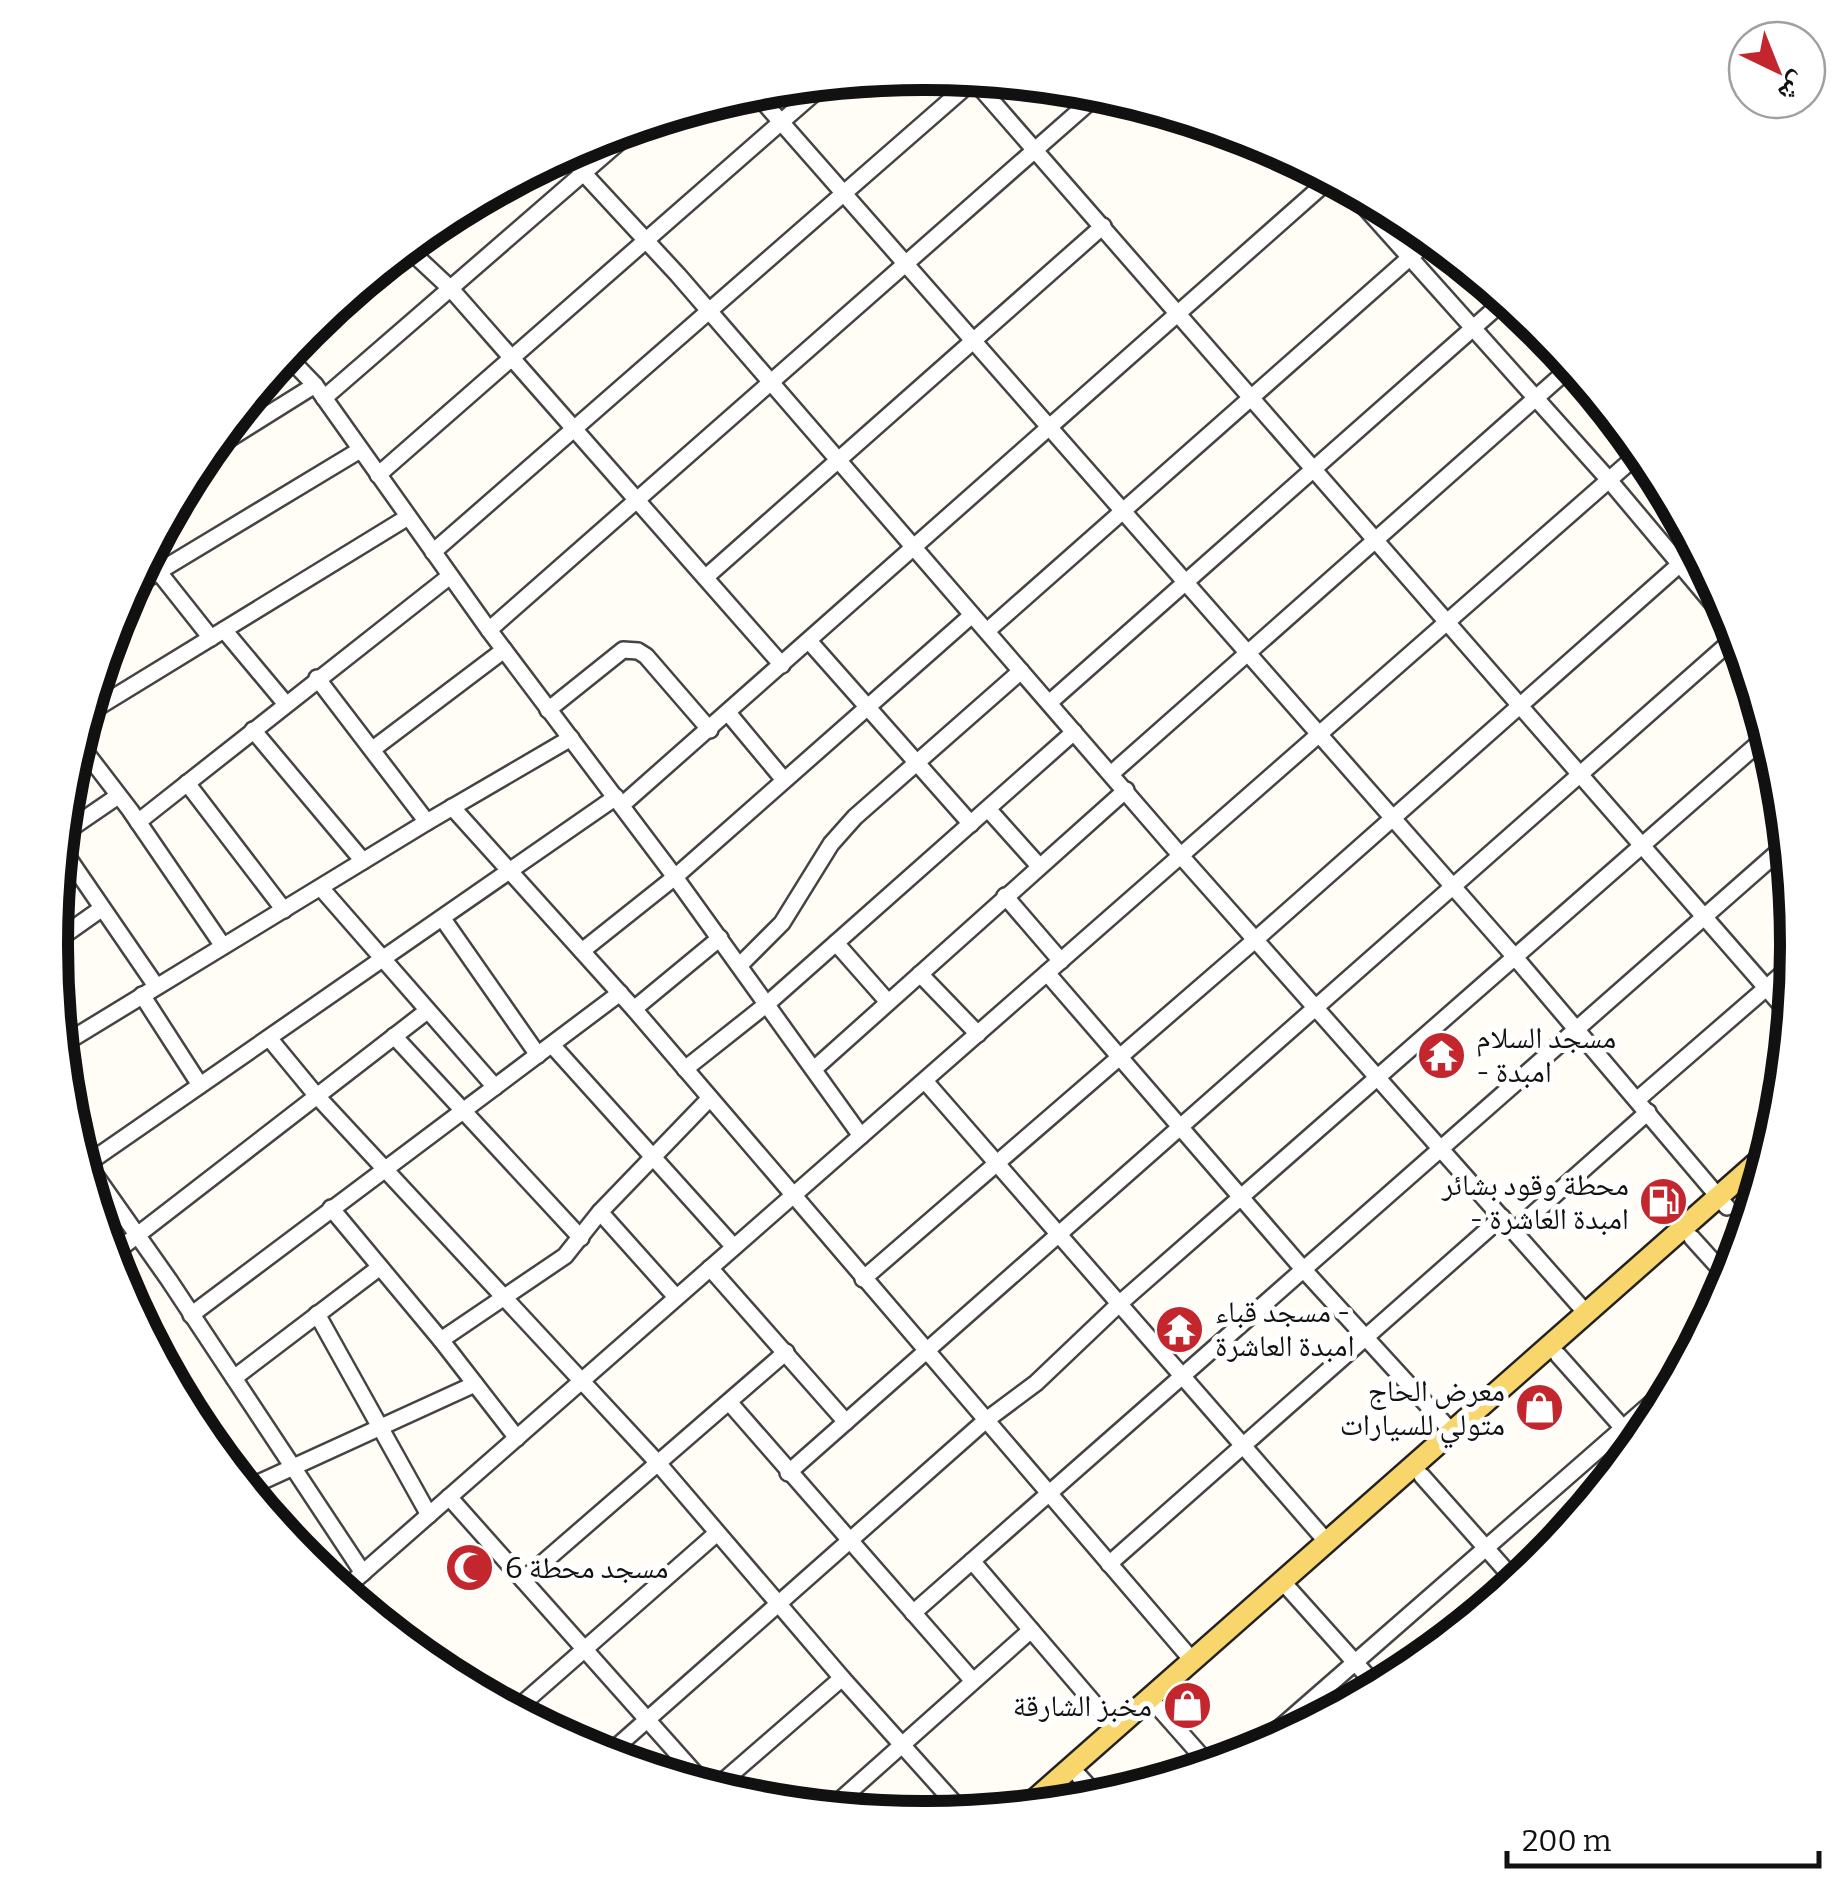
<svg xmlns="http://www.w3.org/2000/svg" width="1847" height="1891" font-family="Bitter,'Noto Naskh Arabic',serif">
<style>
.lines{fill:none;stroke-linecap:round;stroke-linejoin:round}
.minor-casing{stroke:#444;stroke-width:20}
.major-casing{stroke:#222;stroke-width:25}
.minor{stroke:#fff;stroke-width:15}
.major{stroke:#f9d66b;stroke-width:20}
.labels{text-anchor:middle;stroke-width:10;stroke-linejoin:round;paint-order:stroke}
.poi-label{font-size:30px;fill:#111;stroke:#fff;text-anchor:start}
.rim{fill:none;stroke:#111;stroke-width:12}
</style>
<rect width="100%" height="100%" fill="#fffdf5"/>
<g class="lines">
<defs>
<g id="minor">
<path d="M971,77L1790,1015"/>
<path d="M752,89L1514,956L1727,1207"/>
<path d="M564,152L678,275L1181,856L1587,1314"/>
<path d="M1346,186L1609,480L1736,631"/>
<path d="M405,246L451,289L782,665"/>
<path d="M302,332L336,303"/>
<path d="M285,354L315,385L489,630L675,877L861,1136"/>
<path d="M324,398L641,123"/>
<path d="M200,457L315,385"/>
<path d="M378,475L828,81"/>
<path d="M433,552L977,77"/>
<path d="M146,556L211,638"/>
<path d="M706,577L1103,226"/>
<path d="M128,590L360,450"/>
<path d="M224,630L285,703"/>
<path d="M489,630L1102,91"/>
<path d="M987,631L1432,238"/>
<path d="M809,641L971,824"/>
<path d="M317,678L427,822"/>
<path d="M1049,703L1506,299"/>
<path d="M548,710L623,650L638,651L646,656L710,730"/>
<path d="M729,714L784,780"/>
<path d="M85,715L408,517"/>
<path d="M253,730L363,861"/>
<path d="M77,741L130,810L223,946"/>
<path d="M373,749L504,650"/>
<path d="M1111,774L1572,366"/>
<path d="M187,783L284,910"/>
<path d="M622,805L1331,178"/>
<path d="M452,807L634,1009L1192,1660"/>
<path d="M988,809L1039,866"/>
<path d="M138,822L450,576"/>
<path d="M61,835L118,796"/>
<path d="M60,846L156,986"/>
<path d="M321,888L495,1087"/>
<path d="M1005,896L1061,961"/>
<path d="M443,919L538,1055"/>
<path d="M836,943L888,1002"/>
<path d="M50,945L101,909"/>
<path d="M582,951L675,877L972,615"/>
<path d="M740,965L782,923L831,844L855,817L1021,671"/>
<path d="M1047,973L1303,1269L1452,1432"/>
<path d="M920,974L978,1034"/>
<path d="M142,995L200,1085"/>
<path d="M634,1009L720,938"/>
<path d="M394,1036L581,1238"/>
<path d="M269,1038L316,1095L657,1462L842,1678L965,1815"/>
<path d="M552,1045L734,1247"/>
<path d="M60,1046L427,822L571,738"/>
<path d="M685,1069L767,1004L1074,732"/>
<path d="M814,1069L1126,790"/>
<path d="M925,1081L1327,1542"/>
<path d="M1638,1099L1795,963"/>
<path d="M76,1148L169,1280L363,1573"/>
<path d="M88,1163L616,797"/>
<path d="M331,1208L441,1340L517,1438"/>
<path d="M600,1212L676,1297"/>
<path d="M1514,1231L1648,1112"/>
<path d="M1692,1238L1730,1280"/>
<path d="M109,1257L427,1011"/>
<path d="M710,1268L846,1422"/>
<path d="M863,1279L1255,940L1697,549"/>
<path d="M317,1314L429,1515"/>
<path d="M191,1315L620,993"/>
<path d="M441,1340L565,1256L600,1212L710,1098"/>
<path d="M1558,1355L1638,1445"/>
<path d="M234,1378L380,1267"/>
<path d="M729,1402L973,1681"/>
<path d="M788,1473L1738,635"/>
<path d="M1422,1476L1517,1583"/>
<path d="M245,1489L475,1384"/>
<path d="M449,1497L709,1789"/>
<path d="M972,1561L1115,1728"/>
<path d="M1109,1564L1502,1217"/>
<path d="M523,1580L786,1352"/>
<path d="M1282,1581L1378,1688"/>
<path d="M341,1592L1642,451"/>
<path d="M913,1613L1787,844"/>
<path d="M1158,1707L1211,1767"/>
<path d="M513,1712L717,1533"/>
<path d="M1249,1755L1677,1381"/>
<path d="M605,1757L985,1421L1036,1383L1119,1304L1768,735"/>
<path d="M1079,1776L1101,1800"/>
<path d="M713,1790L842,1678"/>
<path d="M829,1810L1031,1630"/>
</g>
<path id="major" d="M1024,1809L1769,1152"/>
</defs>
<use href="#minor" class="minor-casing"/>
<use href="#major" class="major-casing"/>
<use href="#minor" class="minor"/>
<use href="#major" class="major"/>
</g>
<defs>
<symbol id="temple-disc" viewBox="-11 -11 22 22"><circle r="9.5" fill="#c4262e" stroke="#fff"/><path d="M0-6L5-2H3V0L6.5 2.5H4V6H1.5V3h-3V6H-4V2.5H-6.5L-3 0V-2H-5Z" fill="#fff"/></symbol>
<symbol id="fuel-disc" viewBox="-11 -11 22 22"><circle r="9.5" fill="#c4262e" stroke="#fff"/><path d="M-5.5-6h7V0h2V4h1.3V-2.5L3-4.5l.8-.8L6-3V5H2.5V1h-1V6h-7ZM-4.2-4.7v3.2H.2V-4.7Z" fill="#fff"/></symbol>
<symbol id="shop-disc" viewBox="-11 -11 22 22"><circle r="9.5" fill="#c4262e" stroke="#fff"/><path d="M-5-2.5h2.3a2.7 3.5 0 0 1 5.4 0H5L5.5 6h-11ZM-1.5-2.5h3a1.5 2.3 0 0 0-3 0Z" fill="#fff"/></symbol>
<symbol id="mosque-disc" viewBox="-11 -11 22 22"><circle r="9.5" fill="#c4262e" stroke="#fff"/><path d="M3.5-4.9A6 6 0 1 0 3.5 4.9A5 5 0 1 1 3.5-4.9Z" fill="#fff"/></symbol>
</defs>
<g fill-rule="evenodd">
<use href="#temple-disc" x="1414" y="1028" width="55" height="55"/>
<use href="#fuel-disc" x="1636" y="1174" width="55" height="55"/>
<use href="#temple-disc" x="1152" y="1302" width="55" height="55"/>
<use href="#shop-disc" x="1512" y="1380" width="55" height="55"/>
<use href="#mosque-disc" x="442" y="1540" width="55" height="55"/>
<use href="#shop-disc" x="1160" y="1678" width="55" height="55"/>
</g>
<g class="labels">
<g class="poi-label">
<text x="1476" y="1048">مسجد السلام<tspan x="1476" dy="34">- امبدة</tspan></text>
<text x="1629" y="1195" text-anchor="end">محطة وقود بشائر<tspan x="1629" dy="34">- امبدة العاشرة</tspan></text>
<text x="1215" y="1322">مسجد قباء -<tspan x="1215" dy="34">امبدة العاشرة</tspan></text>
<text x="1505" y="1401" text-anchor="end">معرض الحاج<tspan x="1505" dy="34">متولي للسيارات</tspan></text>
<text x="505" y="1578">مسجد محطة 6</text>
<text x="1152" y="1716" text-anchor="end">مخبز الشارقة</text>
</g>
</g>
<path d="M0 0H1847V1891H0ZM923 90H925A855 855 0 0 1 1780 945V946A855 855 0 0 1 925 1801H923A855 855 0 0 1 68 946V945A855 855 0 0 1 923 90Z" fill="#fff" fill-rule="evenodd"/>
<path class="rim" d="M923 90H925A855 855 0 0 1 1780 945V946A855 855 0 0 1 925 1801H923A855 855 0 0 1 68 946V945A855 855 0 0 1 923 90Z"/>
<g transform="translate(1777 70) rotate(137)"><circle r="48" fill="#ffffff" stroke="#a0a0a0" stroke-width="2.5"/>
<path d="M0-8L18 38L0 25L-18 38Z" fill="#c4262e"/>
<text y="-15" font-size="28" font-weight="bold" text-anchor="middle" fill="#111111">ش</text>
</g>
<path d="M1507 1851v15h312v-15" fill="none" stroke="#111111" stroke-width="5"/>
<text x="1522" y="1851" font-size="30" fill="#111111" stroke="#ffffff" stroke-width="8" paint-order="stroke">200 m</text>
</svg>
